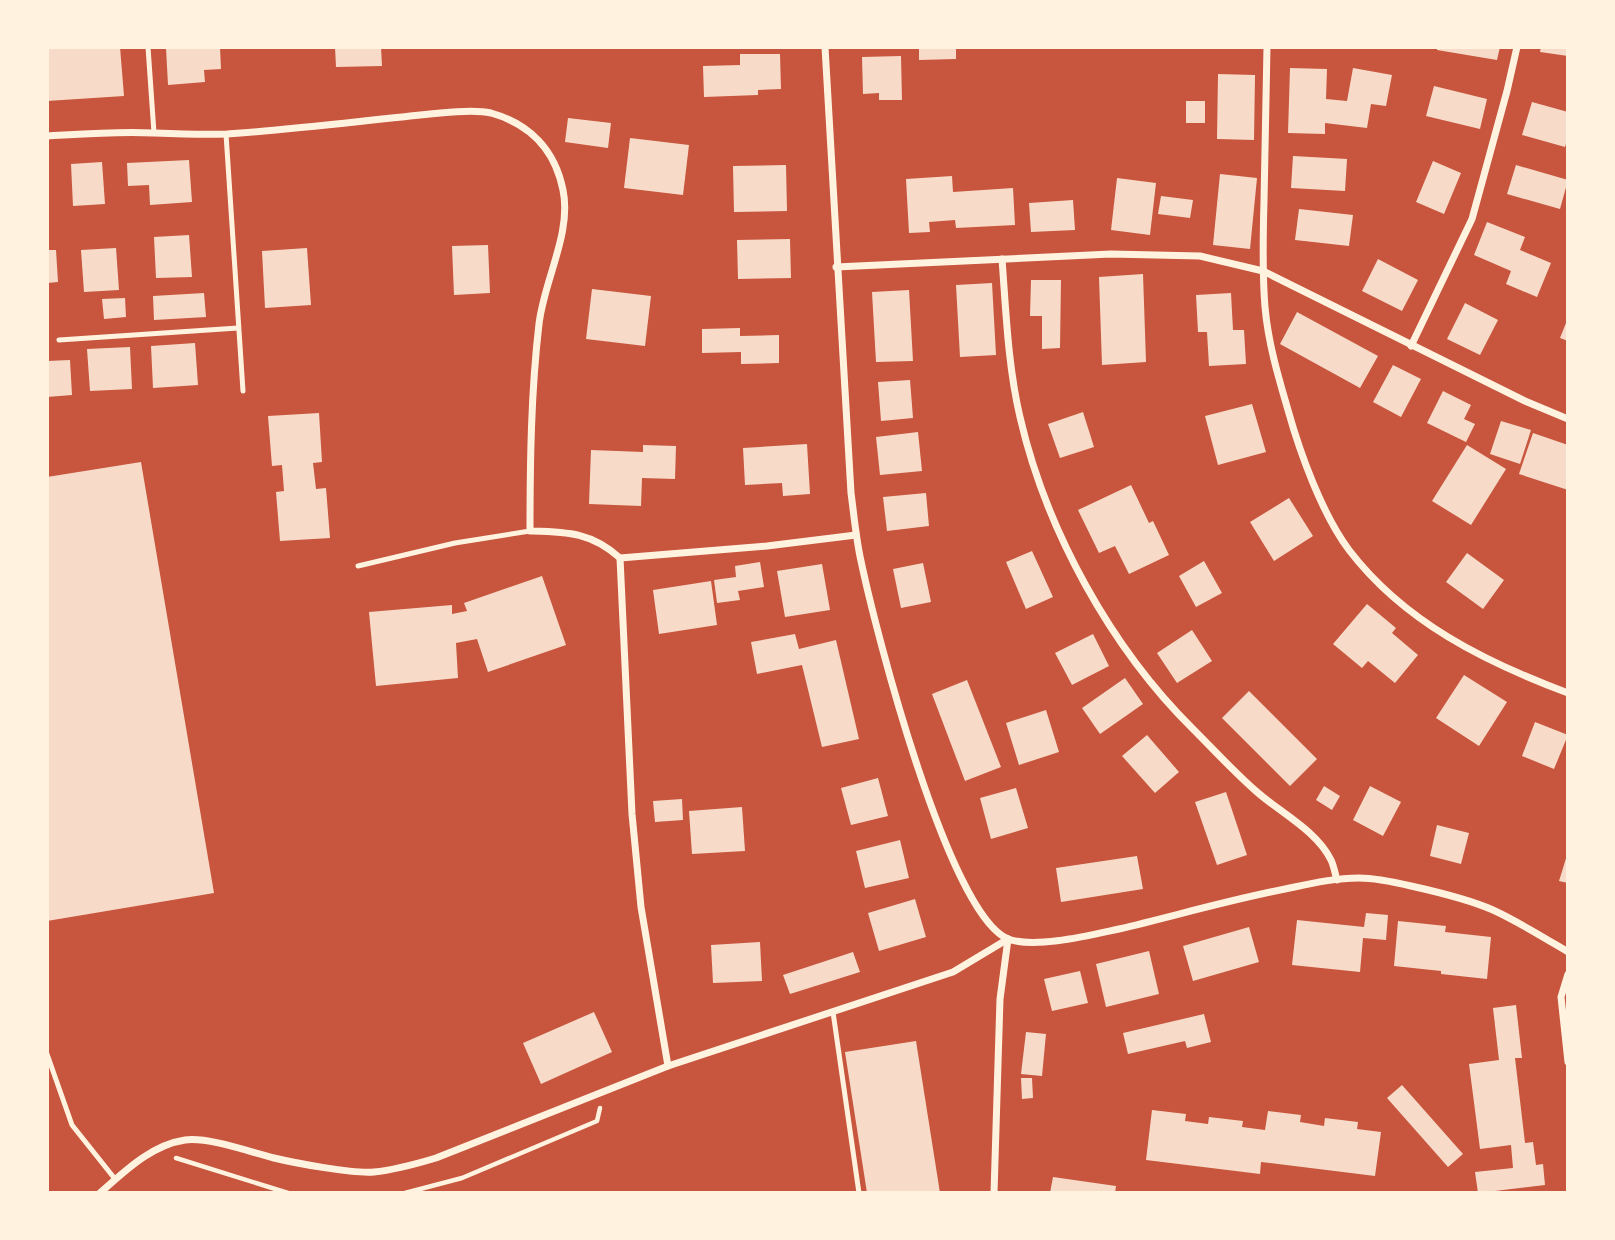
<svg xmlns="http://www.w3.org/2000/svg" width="1615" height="1240" font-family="'Nunito Sans',sans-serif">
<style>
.building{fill:#f7dbc8}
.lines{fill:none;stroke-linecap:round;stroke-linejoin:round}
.path{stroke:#fff3e0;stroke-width:4.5}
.service{stroke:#fff3e0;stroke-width:5}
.minor{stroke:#fff3e0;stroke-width:7}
</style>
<rect width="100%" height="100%" fill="#c8553d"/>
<g class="building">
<path d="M47,47H120L124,96L47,101Z"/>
<path d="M220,47L221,69L204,70L205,82L168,85L166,48Z"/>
<path d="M335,47H381L382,66L336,67Z"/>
<path d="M919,47H956V59L919,60Z"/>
<path d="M1437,47H1500L1497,60L1437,50Z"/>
<path d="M1541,47H1568V56L1540,52Z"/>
<path d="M740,54H780L781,89L758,90V95L704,97L703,66L740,65Z"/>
<path d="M901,56L902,100H879V93L863,94L862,57Z"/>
<path d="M1290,68L1327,69L1326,99L1347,101L1353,68L1392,75L1386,106L1371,104L1367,128L1325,123V134L1288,133Z"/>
<path d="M1218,74L1255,75L1254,140L1217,139Z"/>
<path d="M1434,86L1487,99L1480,129L1426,116Z"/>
<rect x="1186" y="101" width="19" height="22"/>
<path d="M1532,102L1568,112V138L1565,147L1522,135Z"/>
<path d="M568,118L611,123L608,148L565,142Z"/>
<path d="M630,138L689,145L683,195L624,188Z"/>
<path d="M1293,156L1347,159L1345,191L1291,188Z"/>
<path d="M189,160L192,202L150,205L149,185L128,186L127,163Z"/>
<path d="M1433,161L1461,173L1444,214L1416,202Z"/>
<path d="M102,162L105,204L73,206L71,164Z"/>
<path d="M786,165L787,211L734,212L733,166Z"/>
<path d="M1516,165L1568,180L1560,209L1507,194Z"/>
<path d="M1220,174L1257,178L1250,249L1213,245Z"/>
<path d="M952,176L953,192L1013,188L1015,225L956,228L955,220L929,222L930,232L909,233L906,179Z"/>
<path d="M1117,178L1156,183L1150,235L1111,230Z"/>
<path d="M1161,196L1193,200L1190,218L1158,214Z"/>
<path d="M1073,200L1075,230L1031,232L1029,203Z"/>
<path d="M1299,209L1353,215L1349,246L1295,240Z"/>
<path d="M1487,222L1525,237L1520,250L1551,263L1537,297L1506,284L1511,271L1474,255Z"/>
<path d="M189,235L192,277L156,278L154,237Z"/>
<path d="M790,239L791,278L738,279L737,240Z"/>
<path d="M488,245L490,293L454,295L452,246Z"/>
<path d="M116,248L119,290L84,292L81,250Z"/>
<path d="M307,248L311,305L265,308L262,251Z"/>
<path d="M47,250H56L58,282L47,283Z"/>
<path d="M1378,259L1418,280L1402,311L1362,291Z"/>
<path d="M1143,274L1146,362L1102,365L1099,277Z"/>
<path d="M1031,280H1061L1060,348L1042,349V316H1030Z"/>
<path d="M992,283L996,355L960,357L956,285Z"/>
<path d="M592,289L651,296L645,346L586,339Z"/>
<path d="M909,290L913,361L876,362L872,292Z"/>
<path d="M204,293L206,317L154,320L153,296Z"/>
<path d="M1231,293L1233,330H1244L1246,364L1209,366L1207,332H1198L1196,295Z"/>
<path d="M125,298L126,317L104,319L102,299Z"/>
<path d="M1465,303L1498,320L1480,355L1447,339Z"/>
<path d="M1297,312L1378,356L1360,388L1280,344Z"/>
<path d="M1568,318V341L1560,338Z"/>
<path d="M740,328V336L779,335V363L741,364V352L702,353V329Z"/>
<path d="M195,343L198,385L153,388L151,346Z"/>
<path d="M130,347L132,389L90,391L87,349Z"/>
<path d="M70,360L72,395L47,397V361Z"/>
<path d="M1393,365L1421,379L1401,417L1373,402Z"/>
<path d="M910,380L913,418L881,421L878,382Z"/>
<path d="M1443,391L1471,405L1464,419L1475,424L1466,442L1427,423Z"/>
<path d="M1252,404L1266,452L1218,465L1205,416Z"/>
<path d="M1083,412L1094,447L1060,458L1048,424Z"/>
<path d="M319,413L322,462L313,463L316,489L326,488L330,538L280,541L276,492L284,491L282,465L272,466L268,416Z"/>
<path d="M1501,421L1531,430L1520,464L1490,454Z"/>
<path d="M918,432L922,471L880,475L876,437Z"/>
<path d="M1533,433L1568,445V490L1519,474Z"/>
<path d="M807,444L810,494L783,496L782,483L745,485L743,448Z"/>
<path d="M643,445L676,446L675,479L642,478L641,506L589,504L591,450L643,452Z"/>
<path d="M1467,445L1506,469L1471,525L1432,501Z"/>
<path d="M141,462L214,893L47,921V477Z"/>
<path d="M1131,485L1149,523L1153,521L1169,555L1129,574L1115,546L1099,553L1078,510Z"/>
<path d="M926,493L929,526L887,531L883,497Z"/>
<path d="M1289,498L1313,536L1274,561L1250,522Z"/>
<path d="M1032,551L1053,597L1026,609L1006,562Z"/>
<path d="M1467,553L1504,580L1483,609L1446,582Z"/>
<path d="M1204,561L1222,593L1196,607L1179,576Z"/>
<path d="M760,562L764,587L738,591L740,600L717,603L714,580L736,577L735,566Z"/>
<path d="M923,563L931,602L901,608L893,569Z"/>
<path d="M822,564L830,610L785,617L777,571Z"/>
<path d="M542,576L566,645L488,672L477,639L456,643L458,678L376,686L369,612L452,605V614L467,611L464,603Z"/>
<path d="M711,581L717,625L659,634L653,590Z"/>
<path d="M1367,604L1396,628L1392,633L1418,655L1395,683L1368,661L1362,668L1333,644Z"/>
<path d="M1192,630L1212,661L1177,683L1157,653Z"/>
<path d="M795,634L799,649L836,640L859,739L822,747L802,665L757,674L751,642Z"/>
<path d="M1093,634L1109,666L1072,685L1055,653Z"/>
<path d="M1464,675L1507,702L1479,746L1436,718Z"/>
<path d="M1125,678L1143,704L1100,734L1082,708Z"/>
<path d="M967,680L1001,767L965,781L932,694Z"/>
<path d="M1249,691L1317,759L1290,786L1222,718Z"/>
<path d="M1046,710L1059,752L1019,765L1006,723Z"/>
<path d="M1535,722L1568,735L1554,769L1522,756Z"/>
<path d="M1147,735L1179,772L1155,793L1122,756Z"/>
<path d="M878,778L888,816L851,825L841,788Z"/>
<path d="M1324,786L1340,796L1332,810L1316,800Z"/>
<path d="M1370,786L1401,802L1383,836L1353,820Z"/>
<path d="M1016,788L1028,828L991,839L980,798Z"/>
<path d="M1226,792L1247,855L1217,865L1195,802Z"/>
<path d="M682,799L683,820L655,822L653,801Z"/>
<path d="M742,807L745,851L692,854L689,811Z"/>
<path d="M1437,825L1469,833L1461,864L1430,856Z"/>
<path d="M900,840L909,878L865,888L856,851Z"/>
<path d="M1568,852V883L1559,881Z"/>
<path d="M1137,856L1143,889L1061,902L1056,868Z"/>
<path d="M915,899L926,937L879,951L868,913Z"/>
<path d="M1366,913L1388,915L1386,940L1363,938L1360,972L1292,965L1297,920L1364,927Z"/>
<path d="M1398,921L1446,926L1445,932L1491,937L1487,979L1441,974V971L1394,966Z"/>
<path d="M1249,927L1259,962L1193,981L1183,946Z"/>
<path d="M760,942L762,981L713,983L711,945Z"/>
<path d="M1149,951L1159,994L1106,1007L1096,964Z"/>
<path d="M853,952L860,972L790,994L783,975Z"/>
<path d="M1080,971L1088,1003L1052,1011L1044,979Z"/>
<path d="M1516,1005L1522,1058H1515L1525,1143L1533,1142L1536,1165L1543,1164L1545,1185L1478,1193L1475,1172L1513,1168L1511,1145L1480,1149L1469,1064L1499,1060L1493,1008Z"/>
<path d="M594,1012L612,1052L541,1084L523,1043Z"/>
<path d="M1204,1014L1211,1042L1187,1048L1185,1041L1128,1054L1123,1033Z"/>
<path d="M1026,1032L1046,1034L1042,1076L1021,1074Z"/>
<path d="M916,1041L940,1193H867L845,1052Z"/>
<path d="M1021,1078H1032L1033,1098L1022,1099Z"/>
<path d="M1402,1085L1463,1154L1448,1167L1387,1098Z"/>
<path d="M1152,1110L1186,1114L1185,1121L1208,1124L1209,1117L1243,1121L1242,1127L1265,1130L1268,1111L1301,1115L1300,1122L1324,1126L1325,1118L1358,1122L1357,1129L1381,1132L1375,1176L1261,1162L1260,1174L1146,1160Z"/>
<path d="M1053,1177L1116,1186L1115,1193H1050Z"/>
</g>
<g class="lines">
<g class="path">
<path d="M176,1158L288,1193"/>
<path d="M405,1193L462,1178L597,1121L600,1108"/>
</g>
<g class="service">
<path d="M148,47L154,133"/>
<path d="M226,134L243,391"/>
<path d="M59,340L238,328"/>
<path d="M358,566L455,543L530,531"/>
<path d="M833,1012L859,1193"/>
<path d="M47,1054L72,1125L115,1179"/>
</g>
<g class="minor">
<path d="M825,47L851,493C854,515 856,539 861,561C875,628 948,914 1008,939C1035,949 1091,935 1119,929C1174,916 1229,900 1285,889C1309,884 1334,878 1359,878C1376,878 1394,882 1411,886C1438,892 1468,899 1493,910C1519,922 1543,937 1568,952"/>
<path d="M1267,47C1266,98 1265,150 1264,201C1263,236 1262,272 1265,307C1268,342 1278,376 1288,410C1300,453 1322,514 1349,550C1404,622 1485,662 1568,693"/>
<path d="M47,136C82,134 118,131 153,133C178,134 202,135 227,134C286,130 344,123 402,117C424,115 470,108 491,113C530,124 555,150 563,190C572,233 544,280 539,324C531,392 530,462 530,531C567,532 591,532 620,558L767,546L856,535"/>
<path d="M1002,259C1006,312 1008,366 1020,417C1046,530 1111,648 1193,729C1214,750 1235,773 1257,792C1281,813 1317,831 1331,860C1334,866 1335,874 1337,880"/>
<path d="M836,267L1111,254L1200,256L1263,271L1525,401L1568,419"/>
<path d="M1411,346L1472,219L1507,91L1517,47"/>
<path d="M620,558L632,814L641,907L668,1066"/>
<path d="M1568,974L1561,997L1568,1062"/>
<path d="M100,1193C124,1172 151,1145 185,1140C209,1137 250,1152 274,1158C295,1163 353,1174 374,1172C395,1170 416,1164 436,1158L668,1066L953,972L1008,939"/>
<path d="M994,1193L1000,999L1008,939"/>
</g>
</g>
<rect width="1615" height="1240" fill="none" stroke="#fff3e0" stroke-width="98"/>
</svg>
